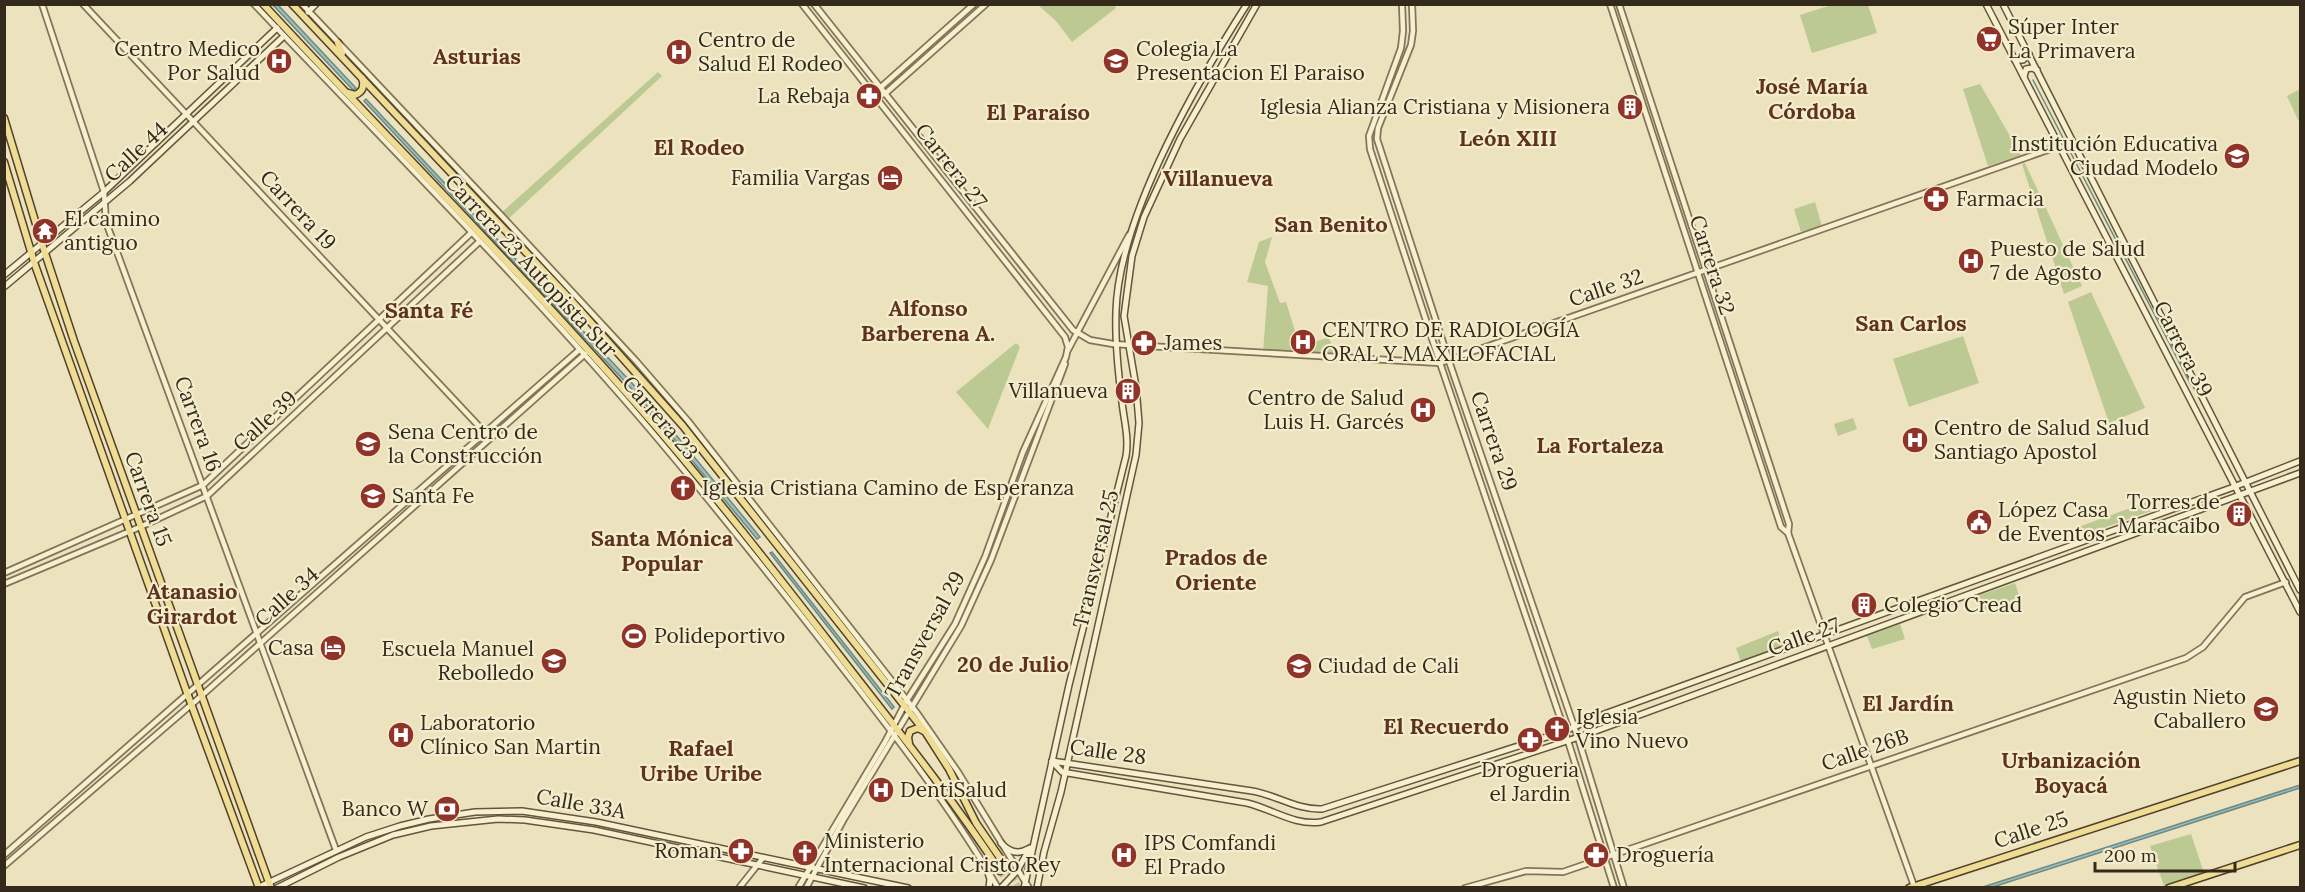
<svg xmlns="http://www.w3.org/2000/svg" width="2305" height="892" font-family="Lora,serif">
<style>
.green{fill:#bcc993}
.water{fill:#a1bdb8;stroke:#698a86;stroke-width:1.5}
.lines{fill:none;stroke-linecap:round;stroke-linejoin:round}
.stream{stroke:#698a86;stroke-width:1.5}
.primary-tunnel{stroke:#c7be9e;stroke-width:6;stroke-dasharray:6 3;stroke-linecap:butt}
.tertiary-casing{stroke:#837457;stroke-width:8}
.secondary-casing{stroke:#65553b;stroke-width:8}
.primary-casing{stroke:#51412c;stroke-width:9}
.tertiary{stroke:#f7f0d0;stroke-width:4.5}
.secondary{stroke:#f7f0d0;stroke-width:5}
.primary{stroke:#efdd95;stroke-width:6}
.labels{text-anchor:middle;stroke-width:4.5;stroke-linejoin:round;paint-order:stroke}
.poi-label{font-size:21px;fill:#332a1c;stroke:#f4edcd;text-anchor:start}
.street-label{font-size:21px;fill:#332a1c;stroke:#f4edcd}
.neighbourhood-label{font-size:22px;font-weight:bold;fill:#5e321c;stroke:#f4edcd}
</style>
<rect width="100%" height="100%" fill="#ece3be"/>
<g class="green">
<path d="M1114,5L1116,8L1072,42L1056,21L1038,5Z"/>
<path d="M1831,5H1868L1877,33L1812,53L1800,15Z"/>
<path d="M658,72L662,76L506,221L500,214Z"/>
<path d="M1980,84L2021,155L1988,166L1963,89Z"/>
<path d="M2300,89V124L2287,96Z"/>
<path d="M2025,163L2082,286L2064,294L2022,164Z"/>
<path d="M1815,202L1822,226L1801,232L1794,209Z"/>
<path d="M1272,237L1265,262L1280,303L1286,302L1300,347L1329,337L1336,357L1263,353L1268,286L1247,282L1259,242Z"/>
<path d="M2091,292L2145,408L2109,423L2068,302Z"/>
<path d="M1963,336L1979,383L1909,407L1893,359Z"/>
<path d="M1016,343L1020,347L988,429L956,392Z"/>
<path d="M1853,418L1857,429L1838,436L1834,424Z"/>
<path d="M2147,502L2151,511L2084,535L2081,526Z"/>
<path d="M2015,583L2020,598L1983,611L1977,596Z"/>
<path d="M1900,624L1905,639L1872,649L1867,636Z"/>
<path d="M1778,631L1785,649L1742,665L1736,648Z"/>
<path d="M2191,834L2204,873L2164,886L2150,846Z"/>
</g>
<g class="water">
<path d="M273,5H278L356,88L353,90Z"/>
<path d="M366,99L644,396L760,537L757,539L641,399L364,101Z"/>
<path d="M772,552L894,707L892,709L770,553Z"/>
<path d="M2300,785V788L1993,887H1983Z"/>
</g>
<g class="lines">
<path class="stream" d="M2033,80L2191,385"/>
<g class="primary-tunnel">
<path d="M1007,868L1019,888"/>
<path d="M1000,871L1010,888"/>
</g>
<defs>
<g id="tertiary">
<path d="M42,4L104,192L106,222L336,850"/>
<path d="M83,4L490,438"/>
<path d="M254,4C382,139 514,272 635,412C697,484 756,558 815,633C879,715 945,797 998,888"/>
<path d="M302,4L500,214L637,362L688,421L917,713L958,772L1029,888"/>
<path d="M814,4L1073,330L1090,340L1113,344L1440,363L2059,146"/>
<path d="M1402,4L1403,31L1401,48L1369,136L1370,149L1438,357L1568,741L1614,888"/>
<path d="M1412,4L1413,31L1411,45L1378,128L1377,139L1450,364L1579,741L1624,888"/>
<path d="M1610,4L1781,527L1788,533"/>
<path d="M1619,4L1789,524L1788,533L1913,883L1912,888"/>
<path d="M876,98L887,92L986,4"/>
<path d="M876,98L880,88L974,4"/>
<path d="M1068,350L1129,235"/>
<path d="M4,573L203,485L471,233"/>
<path d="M4,584L140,527L207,496L479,242"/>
<path d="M4,855L579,350"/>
<path d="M4,866L199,698L585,354"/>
<path d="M739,888L763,858"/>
<path d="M798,888L885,742L907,700L955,624L985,557L1023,452L1066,357L1068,347L1065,337L802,4"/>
<path d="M806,888L844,819L961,626L991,560L1065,364"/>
<path d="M1465,888L1526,871L1563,872L2186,658L2203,647L2245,597L2286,582"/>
</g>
<g id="secondary">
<path d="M1986,4L2300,612"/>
<path d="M2003,4L2300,590"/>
<path d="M308,12L316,4"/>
<path d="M2015,60H2023L2029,54"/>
<path d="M2024,77L2026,69L2032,68L2037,70"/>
<path d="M4,275L104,192L277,28"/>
<path d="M4,287L130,181L284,36"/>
<path d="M1052,761L1062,772L1247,803C1272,809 1295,826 1321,822L1582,736L2300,473"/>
<path d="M1052,761L1252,791C1277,795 1296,810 1322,809L1562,732L1607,713L2231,488L2300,461"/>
<path d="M1001,843C1009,852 1018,855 1028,849"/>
<path d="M986,867L990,879L989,888"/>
<path d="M257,888L366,837L400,826L429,819L475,812L522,811L596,822L908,888"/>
<path d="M277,888L339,857L393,835L431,826L498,819L525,820L594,830L864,888"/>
<path d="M1001,888L1017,871L1030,848"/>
<path d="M1024,888L1069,685L1126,456C1129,437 1124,421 1122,402C1118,372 1115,341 1116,311C1119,216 1196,84 1247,4"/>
<path d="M1037,888L1044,852L1061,792L1136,455L1139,423L1136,387L1124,316L1132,256L1144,217L1180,139L1257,4"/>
</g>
<g id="primary">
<path d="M263,4C387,138 517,268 638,406C717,496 790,592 864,687C911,747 958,807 1000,871"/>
<path d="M292,4L570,299L683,426L926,733L949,769L976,823L1007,868"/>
<path d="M338,43L342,53"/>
<path d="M348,93L355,95C363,92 365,85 362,78"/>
<path d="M4,118L42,244L74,341L271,888"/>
<path d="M4,162L35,265L186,690L259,888"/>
<path d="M909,744L908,737L910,731L918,728L924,731"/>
<path d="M1909,888L2300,761"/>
<path d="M2169,888L2300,845"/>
</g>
</defs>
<use href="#tertiary" class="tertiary-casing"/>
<use href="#secondary" class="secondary-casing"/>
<use href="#primary" class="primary-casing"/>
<use href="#tertiary" class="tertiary"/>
<use href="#secondary" class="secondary"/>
<use href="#primary" class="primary"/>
</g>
<defs>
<symbol id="supermarket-disc" viewBox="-11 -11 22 22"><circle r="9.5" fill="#903429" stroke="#f4edcd"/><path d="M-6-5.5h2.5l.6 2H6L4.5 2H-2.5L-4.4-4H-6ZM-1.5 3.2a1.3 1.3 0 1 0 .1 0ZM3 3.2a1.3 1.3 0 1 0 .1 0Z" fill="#fff"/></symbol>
<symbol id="hospital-disc" viewBox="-11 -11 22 22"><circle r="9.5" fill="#903429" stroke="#f4edcd"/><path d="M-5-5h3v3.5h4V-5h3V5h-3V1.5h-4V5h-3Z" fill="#fff"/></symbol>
<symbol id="university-disc" viewBox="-11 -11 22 22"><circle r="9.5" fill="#903429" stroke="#f4edcd"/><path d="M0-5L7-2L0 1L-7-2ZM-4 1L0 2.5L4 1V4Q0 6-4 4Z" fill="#fff"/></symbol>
<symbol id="pharmacy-disc" viewBox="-11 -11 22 22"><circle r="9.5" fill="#903429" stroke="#f4edcd"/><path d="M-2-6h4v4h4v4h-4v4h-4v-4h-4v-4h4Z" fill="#fff"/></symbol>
<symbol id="building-disc" viewBox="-11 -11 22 22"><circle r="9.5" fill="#903429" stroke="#f4edcd"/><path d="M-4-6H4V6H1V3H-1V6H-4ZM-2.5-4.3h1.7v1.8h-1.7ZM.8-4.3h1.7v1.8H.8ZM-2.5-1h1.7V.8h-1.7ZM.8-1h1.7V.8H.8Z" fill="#fff"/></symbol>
<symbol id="school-disc" viewBox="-11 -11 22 22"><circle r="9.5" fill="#903429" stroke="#f4edcd"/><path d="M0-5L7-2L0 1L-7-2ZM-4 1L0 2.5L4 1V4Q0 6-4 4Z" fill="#fff"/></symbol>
<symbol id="hotel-disc" viewBox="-11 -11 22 22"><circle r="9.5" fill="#903429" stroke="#f4edcd"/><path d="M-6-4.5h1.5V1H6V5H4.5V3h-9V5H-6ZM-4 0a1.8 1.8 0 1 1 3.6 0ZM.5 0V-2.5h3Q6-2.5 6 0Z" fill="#fff"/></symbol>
<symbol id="temple-disc" viewBox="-11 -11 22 22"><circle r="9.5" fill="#903429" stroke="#f4edcd"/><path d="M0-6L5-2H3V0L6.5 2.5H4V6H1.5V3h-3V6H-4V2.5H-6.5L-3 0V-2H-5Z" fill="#fff"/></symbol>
<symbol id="church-disc" viewBox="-11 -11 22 22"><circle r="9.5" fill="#903429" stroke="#f4edcd"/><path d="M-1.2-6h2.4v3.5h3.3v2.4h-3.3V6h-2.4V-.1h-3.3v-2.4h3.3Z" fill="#fff"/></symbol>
<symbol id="civic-disc" viewBox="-11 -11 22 22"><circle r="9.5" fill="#903429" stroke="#f4edcd"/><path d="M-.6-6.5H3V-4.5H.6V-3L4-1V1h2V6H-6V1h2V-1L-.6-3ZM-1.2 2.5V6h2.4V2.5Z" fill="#fff"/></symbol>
<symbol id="stadium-disc" viewBox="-11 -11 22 22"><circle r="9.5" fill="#903429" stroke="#f4edcd"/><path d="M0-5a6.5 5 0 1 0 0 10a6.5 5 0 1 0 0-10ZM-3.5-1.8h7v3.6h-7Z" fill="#fff"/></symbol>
<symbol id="bank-disc" viewBox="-11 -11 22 22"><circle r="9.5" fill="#903429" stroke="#f4edcd"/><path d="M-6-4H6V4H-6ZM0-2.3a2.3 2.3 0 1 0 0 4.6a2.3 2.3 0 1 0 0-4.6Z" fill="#fff"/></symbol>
</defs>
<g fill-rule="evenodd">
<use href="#supermarket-disc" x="1974" y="24" width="30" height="30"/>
<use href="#hospital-disc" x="664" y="37" width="30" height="30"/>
<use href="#hospital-disc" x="264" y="46" width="30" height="30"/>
<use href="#university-disc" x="1101" y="46" width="30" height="30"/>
<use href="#pharmacy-disc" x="854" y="81" width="30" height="30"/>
<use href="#building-disc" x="1615" y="92" width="30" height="30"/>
<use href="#school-disc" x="2222" y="141" width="30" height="30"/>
<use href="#hotel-disc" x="875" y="163" width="30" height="30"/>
<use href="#pharmacy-disc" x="1921" y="184" width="30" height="30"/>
<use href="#temple-disc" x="30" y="216" width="30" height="30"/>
<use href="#hospital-disc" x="1956" y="246" width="30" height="30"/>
<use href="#hospital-disc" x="1288" y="327" width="30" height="30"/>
<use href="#pharmacy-disc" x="1129" y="328" width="30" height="30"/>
<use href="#building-disc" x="1113" y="376" width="30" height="30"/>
<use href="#hospital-disc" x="1408" y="395" width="30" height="30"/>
<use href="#hospital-disc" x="1900" y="425" width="30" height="30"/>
<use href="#university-disc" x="353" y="429" width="30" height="30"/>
<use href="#church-disc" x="668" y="473" width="30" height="30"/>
<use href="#school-disc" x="358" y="481" width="30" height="30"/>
<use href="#building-disc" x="2224" y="499" width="30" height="30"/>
<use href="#civic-disc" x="1964" y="507" width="30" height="30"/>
<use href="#building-disc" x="1849" y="590" width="30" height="30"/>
<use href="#stadium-disc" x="619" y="621" width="30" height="30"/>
<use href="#hotel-disc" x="318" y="633" width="30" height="30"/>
<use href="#school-disc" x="539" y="646" width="30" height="30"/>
<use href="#school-disc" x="1284" y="651" width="30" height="30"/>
<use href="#school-disc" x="2251" y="694" width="30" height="30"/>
<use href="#church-disc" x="1542" y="714" width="30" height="30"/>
<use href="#hospital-disc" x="386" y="720" width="30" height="30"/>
<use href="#pharmacy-disc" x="1515" y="725" width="30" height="30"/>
<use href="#hospital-disc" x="866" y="775" width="30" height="30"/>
<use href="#bank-disc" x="432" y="794" width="30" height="30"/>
<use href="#pharmacy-disc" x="726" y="836" width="30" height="30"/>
<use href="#church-disc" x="790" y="838" width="30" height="30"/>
<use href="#hospital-disc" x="1109" y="840" width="30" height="30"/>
<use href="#pharmacy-disc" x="1581" y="840" width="30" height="30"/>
</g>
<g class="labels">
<g class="poi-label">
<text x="2008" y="34">Súper Inter<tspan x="2008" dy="24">La Primavera</tspan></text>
<text x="698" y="47">Centro de<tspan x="698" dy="24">Salud El Rodeo</tspan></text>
<text x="260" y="56" text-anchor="end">Centro Medico<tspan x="260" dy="24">Por Salud</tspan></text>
<text x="1136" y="56">Colegia La<tspan x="1136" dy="24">Presentacion El Paraiso</tspan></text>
<text x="850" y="103" text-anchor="end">La Rebaja</text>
<text x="1610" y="114" text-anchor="end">Iglesia Alianza Cristiana y Misionera</text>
<text x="2218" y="151" text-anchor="end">Institución Educativa<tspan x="2218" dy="24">Ciudad Modelo</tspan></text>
<text x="870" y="185" text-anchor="end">Familia Vargas</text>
<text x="1956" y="206">Farmacia</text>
<text x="64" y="226">El camino<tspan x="64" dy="24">antiguo</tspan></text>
<text x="1990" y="256">Puesto de Salud<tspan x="1990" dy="24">7 de Agosto</tspan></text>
<text x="1322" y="337">CENTRO DE RADIOLOGÍA<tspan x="1322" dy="24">ORAL Y MAXILOFACIAL</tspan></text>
<text x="1164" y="350">James</text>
<text x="1108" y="398" text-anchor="end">Villanueva</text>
<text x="1404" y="405" text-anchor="end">Centro de Salud<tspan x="1404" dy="24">Luis H. Garcés</tspan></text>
<text x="1934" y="435">Centro de Salud Salud<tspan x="1934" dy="24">Santiago Apostol</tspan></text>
<text x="388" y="439">Sena Centro de<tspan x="388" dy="24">la Construcción</tspan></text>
<text x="702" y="495">Iglesia Cristiana Camino de Esperanza</text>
<text x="392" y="503">Santa Fe</text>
<text x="2220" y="509" text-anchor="end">Torres de<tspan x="2220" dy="24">Maracaibo</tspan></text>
<text x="1998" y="517">López Casa<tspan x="1998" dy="24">de Eventos</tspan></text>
<text x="1884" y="612">Colegio Cread</text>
<text x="654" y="643">Polideportivo</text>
<text x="314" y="655" text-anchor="end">Casa</text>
<text x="534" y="656" text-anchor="end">Escuela Manuel<tspan x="534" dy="24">Rebolledo</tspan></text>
<text x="1318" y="673">Ciudad de Cali</text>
<text x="2246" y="704" text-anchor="end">Agustin Nieto<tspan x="2246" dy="24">Caballero</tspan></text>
<text x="1576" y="724">Iglesia<tspan x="1576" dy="24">Vino Nuevo</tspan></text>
<text x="420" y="730">Laboratorio<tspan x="420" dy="24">Clínico San Martin</tspan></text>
<text x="1530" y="777" text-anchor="middle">Drogueria<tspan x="1530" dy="24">el Jardin</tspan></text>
<text x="900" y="797">DentiSalud</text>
<text x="428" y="816" text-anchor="end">Banco W</text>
<text x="824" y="848">Ministerio<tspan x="824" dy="24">Internacional Cristo Rey</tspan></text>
<text x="1144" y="850">IPS Comfandi<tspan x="1144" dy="24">El Prado</tspan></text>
<text x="722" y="858" text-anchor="end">Roman</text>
<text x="1616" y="862">Droguería</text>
</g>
<g class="street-label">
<text transform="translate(136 152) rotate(-43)" y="7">Calle 44</text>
<text transform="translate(951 166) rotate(52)" y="7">Carrera 27</text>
<text transform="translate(298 210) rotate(47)" y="7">Carrera 19</text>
<text transform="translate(1712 265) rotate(72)" y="7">Carrera 32</text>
<text transform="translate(531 266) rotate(47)" y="7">Carrera 23 Autopista Sur</text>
<text transform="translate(1606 288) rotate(-19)" y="7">Calle 32</text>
<text transform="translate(2183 349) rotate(63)" y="7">Carrera 39</text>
<text transform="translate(660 418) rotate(49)" y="7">Carrera 23</text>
<text transform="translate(265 421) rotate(-43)" y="7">Calle 39</text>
<text transform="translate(198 424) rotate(70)" y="7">Carrera 16</text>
<text transform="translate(1494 441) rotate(71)" y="7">Carrera 29</text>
<text transform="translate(148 499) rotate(70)" y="7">Carrera 15</text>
<text transform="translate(1096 559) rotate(-77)" y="7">Transversal 25</text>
<text transform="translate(287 597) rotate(-42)" y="7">Calle 34</text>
<text transform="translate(925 635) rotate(-61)" y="7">Transversal 29</text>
<text transform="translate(1804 637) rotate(-20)" y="7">Calle 27</text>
<text transform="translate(1865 750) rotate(-19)" y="7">Calle 26B</text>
<text transform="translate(1108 752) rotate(8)" y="7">Calle 28</text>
<text transform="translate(581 804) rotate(10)" y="7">Calle 33A</text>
<text transform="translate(2031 830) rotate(-18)" y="7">Calle 25</text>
</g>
<g class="neighbourhood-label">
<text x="477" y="64">Asturias</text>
<text x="1812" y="94">José María<tspan x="1812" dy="25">Córdoba</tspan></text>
<text x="1038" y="120">El Paraíso</text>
<text x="1508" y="146">León XIII</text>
<text x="699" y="155">El Rodeo</text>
<text x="1218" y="186">Villanueva</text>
<text x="1331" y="232">San Benito</text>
<text x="928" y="316">Alfonso<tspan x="928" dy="25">Barberena A.</tspan></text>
<text x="429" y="318">Santa Fé</text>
<text x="1911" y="331">San Carlos</text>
<text x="1600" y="453">La Fortaleza</text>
<text x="662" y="546">Santa Mónica<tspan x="662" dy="25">Popular</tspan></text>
<text x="1216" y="565">Prados de<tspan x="1216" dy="25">Oriente</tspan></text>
<text x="192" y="599">Atanasio<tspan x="192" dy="25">Girardot</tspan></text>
<text x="1013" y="672">20 de Julio</text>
<text x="1908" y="711">El Jardín</text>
<text x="1446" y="734">El Recuerdo</text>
<text x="701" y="756">Rafael<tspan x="701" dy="25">Uribe Uribe</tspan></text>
<text x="2071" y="768">Urbanización<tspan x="2071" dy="25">Boyacá</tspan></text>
</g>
</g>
<rect width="2305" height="892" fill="none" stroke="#332a1c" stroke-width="12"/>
<path d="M2095 862v9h140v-9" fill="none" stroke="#332a1c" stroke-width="3"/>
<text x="2104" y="862" font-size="18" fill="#332a1c" stroke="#f4edcd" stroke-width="4.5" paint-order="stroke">200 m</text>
</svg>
